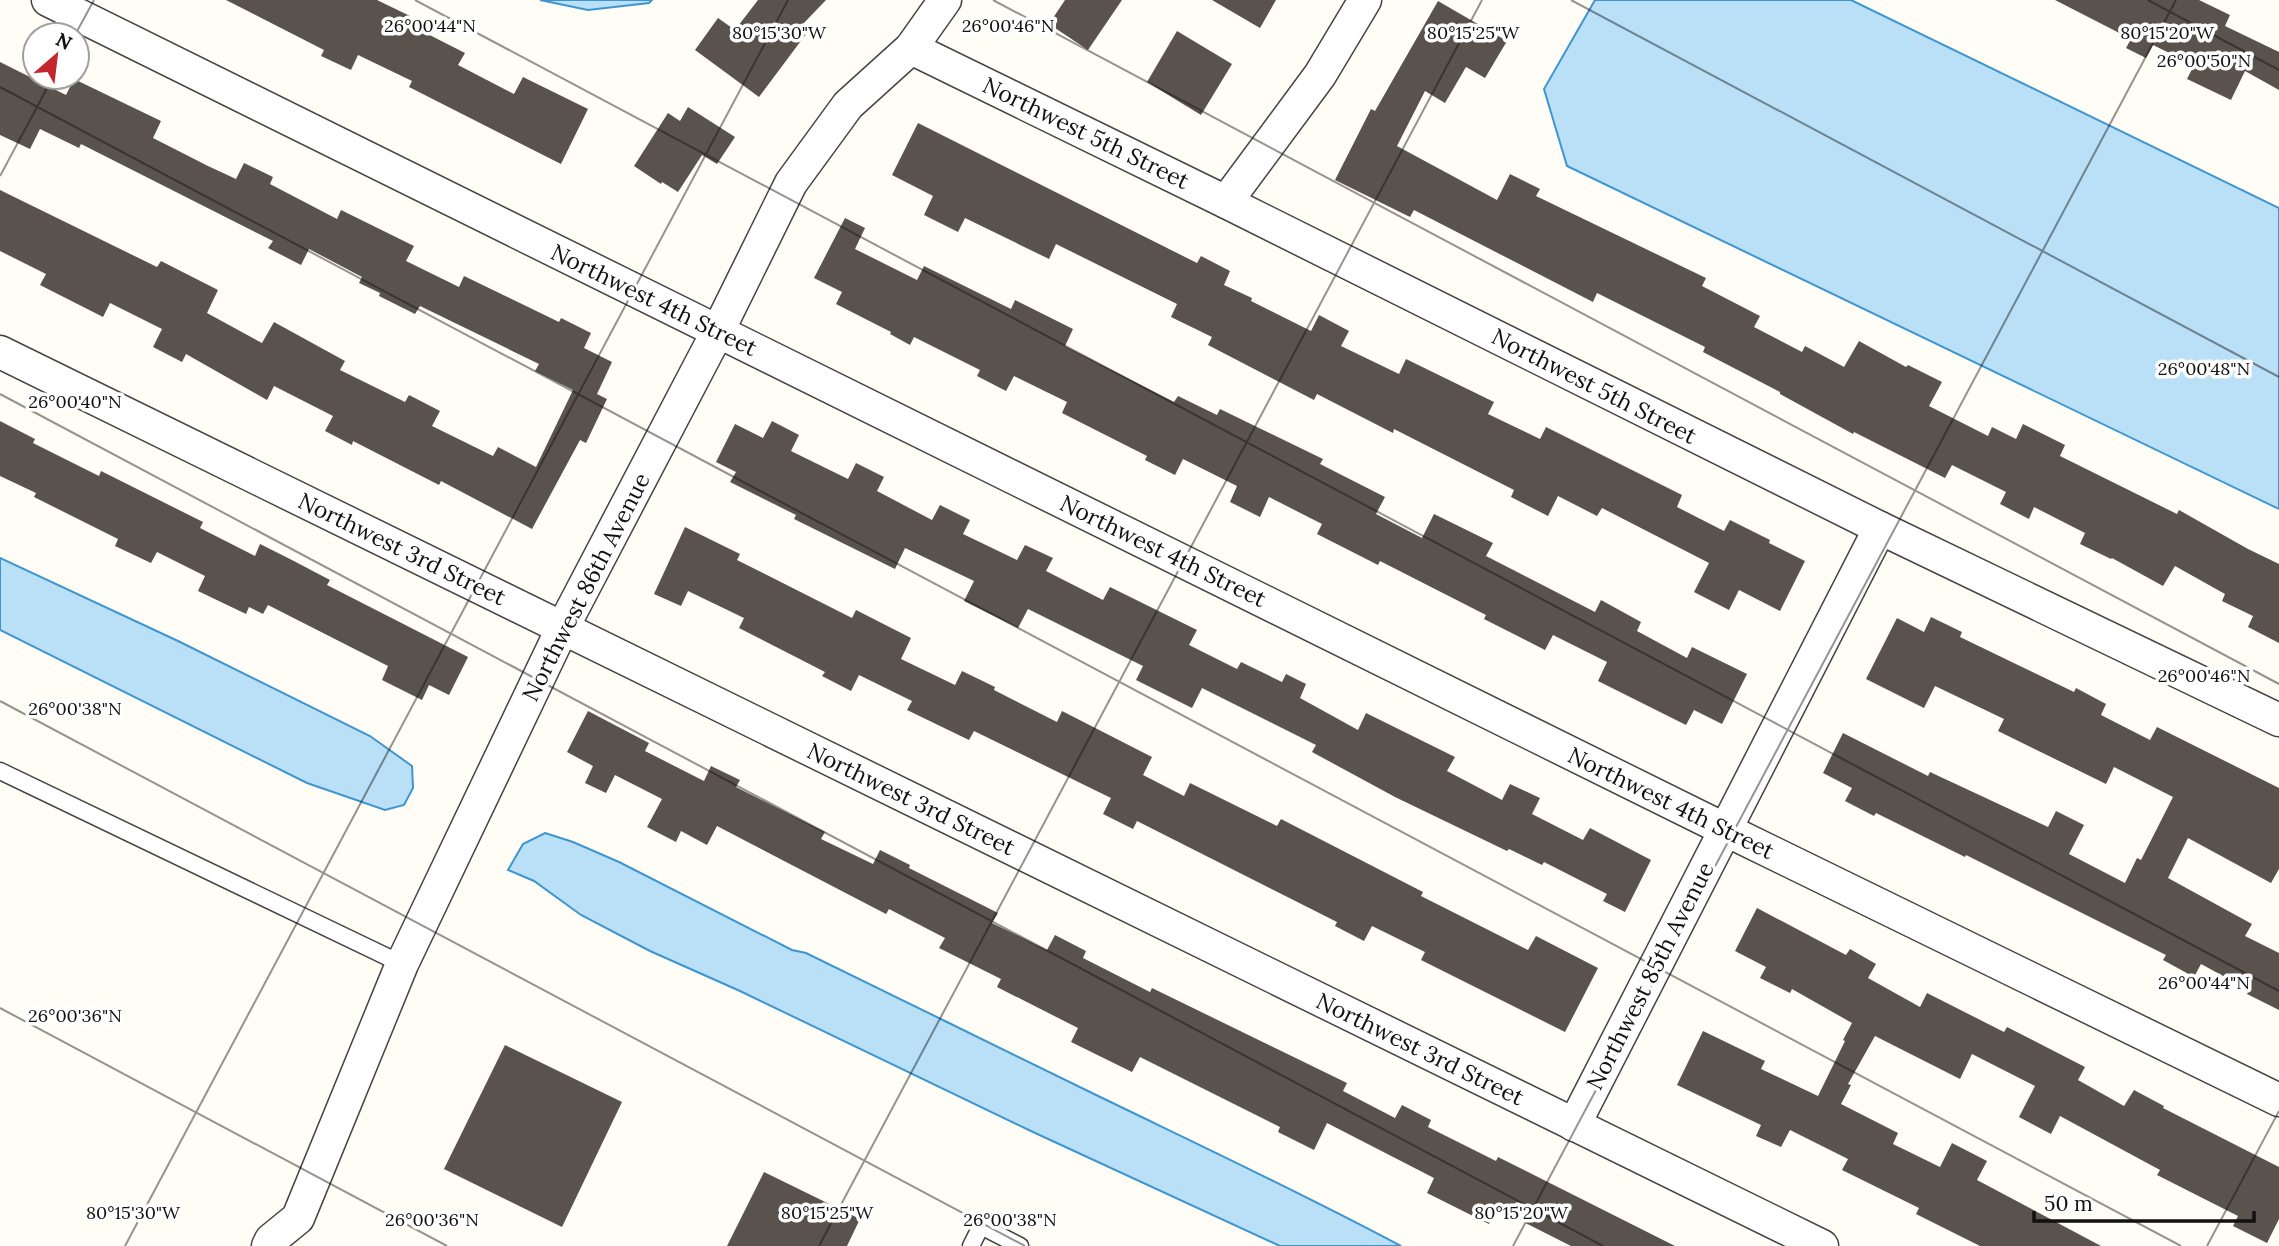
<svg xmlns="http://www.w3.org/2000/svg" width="2279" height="1246" font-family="Lora,serif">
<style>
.water{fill:#b9e0f7;stroke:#3f96cf;stroke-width:2}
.building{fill:#5a524d}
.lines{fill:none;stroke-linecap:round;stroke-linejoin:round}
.lane-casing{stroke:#444;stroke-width:19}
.street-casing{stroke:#444;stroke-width:35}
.lane{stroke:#fff;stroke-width:16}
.street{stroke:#fff;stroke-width:32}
.ticks{fill:none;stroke:#111;stroke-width:2;stroke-opacity:0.45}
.labels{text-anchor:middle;stroke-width:7;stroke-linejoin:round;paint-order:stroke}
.street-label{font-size:23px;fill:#111;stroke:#fff}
.ticks-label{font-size:18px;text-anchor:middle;fill:#111;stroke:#fff;stroke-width:7;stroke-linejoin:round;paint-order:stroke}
</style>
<rect width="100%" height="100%" fill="#fffdf5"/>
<g class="water">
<path d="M540,0H652L649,3L588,10Z"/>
<path d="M1595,0H1851L2279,208V509L1567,166L1544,89Z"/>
<path d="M0,558L178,641L370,736L412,766L413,788L404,805L385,810L307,783L0,630Z"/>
<path d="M545,833L573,842L619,862L792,950L806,953C902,999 996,1047 1092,1093C1195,1143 1300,1192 1401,1246H1280L1033,1132L740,991L650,951L581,915L534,881L508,870L523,844Z"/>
</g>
<g class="building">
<path d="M226,0H377L410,16L406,23L465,53L458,65L514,94L523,77L588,109L561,164L409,87L412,81L358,55L351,70L321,56L324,50Z"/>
<path d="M758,0H826L802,25L809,30L759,97L695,50L718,18L735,30Z"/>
<path d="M1065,0H1122L1088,50L1049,24Z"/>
<path d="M1212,0H1276L1260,28Z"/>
<path d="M2055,0H2199L2230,15L2225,26L2279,52V90L2245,71L2231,100L2187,79L2194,65L2153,45L2146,58L2126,48L2131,39Z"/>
<path d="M1438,1L1507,41L1485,78L1466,67L1445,103L1425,91L1397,146L1497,200L1510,174L1540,189L1536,196L1706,278L1702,286L1760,316L1754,327L1802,352L1805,346L1844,367L1859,341L1906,367L1908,365L1942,382L1929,406L1988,436L1992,427L2016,439L2023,424L2065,445L2060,456L2177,514L2179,510L2248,549L2279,564V643L2248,627L2253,616L2222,601L2225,594L2175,566L2163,586L2112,558L2111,559L2080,544L2085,533L2034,507L2029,519L2000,504L2006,492L1952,465L1945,478L1854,432L1853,434L1780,394V392L1703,352L1705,347L1597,293L1593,302L1414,210L1410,217L1335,180L1371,109L1375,111Z"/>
<path d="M1177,31L1232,64L1201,115L1147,82Z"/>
<path d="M0,62L66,95L74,79L161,121L153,138L208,166L236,179L244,163L273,177L270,184L337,219L341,210L414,246L406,261L459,287L464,276L559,322L561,318L591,333L584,348L612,362L597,394L607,399L586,443L580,440L532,529L441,481L439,485L353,441L352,445L325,431L333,416L274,386L267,400L186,354L182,362L153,347L162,329L110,303L103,317L40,285L46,274L0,251V190L157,267L161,261L218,290L207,313L262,343L274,322L345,361L340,370L405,402L409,395L440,411L432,426L493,456L498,447L536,467L573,390L535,371L539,364L420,306L415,314L379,296L380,293L359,283L362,277L309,249L301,265L268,248L273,241L81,144L79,148L40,129L30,149L0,135Z"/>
<path d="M688,107L735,137L717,164L702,155L678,192L662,182L661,184L634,166L668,113L680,121Z"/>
<path d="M918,123L1197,263L1201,256L1230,271L1224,285L1252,298L1251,301L1311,331L1319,315L1349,331L1341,346L1399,374L1406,359L1494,402L1488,414L1540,439L1546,427L1682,495L1677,507L1724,531L1730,520L1770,540L1769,543L1805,561L1780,611L1739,590L1729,610L1694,592L1709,563L1602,508L1597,516L1558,496L1548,516L1511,497L1514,490L1394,429L1393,433L1317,394L1314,400L1208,345L1212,337L1171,317L1177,304L1056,244L1049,259L965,218L958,232L924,215L933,196L892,175Z"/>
<path d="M845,218L865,228L855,249L917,280L924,266L1011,309L1015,300L1073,329L1065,346L1174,402L1178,396L1217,415L1220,409L1323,459L1320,464L1385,497L1376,514L1422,538L1434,514L1493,543L1486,556L1595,612L1601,600L1641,622L1637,631L1687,658L1692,647L1747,674L1722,724L1694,710L1686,725L1598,681L1607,662L1553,635L1545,650L1484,619L1486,615L1380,561L1378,565L1317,534L1322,524L1269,497L1260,517L1230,502L1237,486L1183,459L1175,475L1145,460L1147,456L1062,413L1067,402L1014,376L1006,391L977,376L980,370L914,337L910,345L890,334L891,332L836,304L842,292L814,278Z"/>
<path d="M0,421L35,439L33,443L99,476L101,471L203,522L200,528L255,556L260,544L290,559L330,580L327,585L468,657L449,695L429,685L422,700L382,680L388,666L268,605L263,614L249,607L246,614L198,591L205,576L157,552L151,563L115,546L118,539L34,497L36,493L0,476Z"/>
<path d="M772,421L799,435L791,451L848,479L856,463L884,477L877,491L932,520L940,505L970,520L963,534L1017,560L1025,545L1053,558L1046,571L1103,600L1110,587L1197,630L1189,645L1237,669L1241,662L1282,682L1286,674L1306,684L1300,698L1358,730L1366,713L1455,757L1447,771L1502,800L1510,784L1540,798L1532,814L1583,840L1590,828L1651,860L1625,912L1603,901L1607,894L1544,862L1542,865L1509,849L1507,851L1395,797L1312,752L1316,745L1202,688L1192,708L1136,680L1143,666L1028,609L1018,628L964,601L974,581L905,548L895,569L794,519L796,515L730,482L736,472L716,462L735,424L763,438Z"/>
<path d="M685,527L740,554L737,560L852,618L856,610L911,638L901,659L955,685L962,671L995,687L994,690L1057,722L1062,711L1152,757L1143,775L1184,796L1190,783L1277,826L1281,819L1423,892L1421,896L1528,950L1536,936L1598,968L1565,1032L1421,960L1425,952L1372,926L1364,941L1335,926L1337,922L1137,821L1133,829L1103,814L1111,798L974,731L969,740L907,710L912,701L859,675L851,691L822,676L825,672L739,628L744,618L688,591L681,606L654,594Z"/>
<path d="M1931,617L1962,632L1960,637L2074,692L2076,688L2106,704L2101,715L2150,740L2157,727L2279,788V869L2271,883L2188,838L2168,878L2252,924L2245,936L2279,953V1010L2247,994L2249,990L2201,964L2194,977L2163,960L2166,955L1966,855L1965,857L1876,813L1874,816L1845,801L1852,788L1823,773L1843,733L1928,776L1930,772L2048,827L2056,811L2084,825L2069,854L2125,883L2137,858L2141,860L2173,797L2114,767L2106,784L1998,731L2004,719L1935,686L1924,708L1866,679L1897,618L1924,632Z"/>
<path d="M588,711L649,743L645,751L704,781L711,766L740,780L736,787L825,832L821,839L873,864L880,850L910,865L909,868L998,913L992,923L1047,950L1055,935L1086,951L1083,958L1150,992L1152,988L1347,1083L1343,1091L1395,1118L1402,1105L1431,1120L1428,1127L1496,1161L1498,1157L1675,1246H1571L1496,1208L1489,1224L1427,1193L1434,1178L1327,1123L1314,1150L1278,1132L1280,1127L1140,1057L1132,1072L1071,1042L1078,1028L997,987L1001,979L939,948L945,938L889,909L886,914L717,826L707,845L681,831L676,842L647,827L662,799L615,775L606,793L585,783L593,766L567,752Z"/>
<path d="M1757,908L1846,955L1850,949L1876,964L1868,978L1920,1007L1927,993L2004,1032L2007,1027L2085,1067L2078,1080L2124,1106L2134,1090L2164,1106L2163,1108L2279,1167V1219L2267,1243L2233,1226L2238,1216L2157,1175L2160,1170L2060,1116L2051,1134L2019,1117L2035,1086L1972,1054L1960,1079L1875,1036L1848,1084L1851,1085L1841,1104L1898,1133L1893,1144L1940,1167L1952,1143L1987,1161L1977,1180L2101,1246H1980L1916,1214L1919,1208L1842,1170L1848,1159L1790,1130L1781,1147L1756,1136L1761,1125L1677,1085L1703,1031L1765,1061L1761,1069L1818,1096L1845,1041L1843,1040L1852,1023L1792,989L1790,993L1760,978L1766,967L1735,951Z"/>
<path d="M505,1045L622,1102L562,1227L444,1169Z"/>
<path d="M764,1172L860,1219L847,1246H727Z"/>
</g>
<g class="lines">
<defs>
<g id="lane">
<path d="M0,771L402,964"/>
<path d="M971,1246L981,1226L1020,1246"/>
</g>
<g id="street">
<path d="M48,0L1726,830L2279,1100"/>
<path d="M911,48L1226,202L1880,528L2279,720"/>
<path d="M1226,202L1320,75L1365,0"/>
<path d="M0,352L1822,1246"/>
<path d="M1574,1125L1880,528"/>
<path d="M268,1246L271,1240L298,1218L402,964L563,627L718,331L791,183L848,105L911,48L945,0"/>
</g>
</defs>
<use href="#lane" class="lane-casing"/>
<use href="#street" class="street-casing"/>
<use href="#lane" class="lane"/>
<use href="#street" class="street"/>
</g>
<path class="ticks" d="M415,0L2279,991M993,0L2279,684M1571,0L2279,377M2148,0L2279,70M75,35L94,0M0,87L2181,1246M0,176L53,77M0,394L1603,1246M0,701L1025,1246M0,1008L447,1246M125,1246L788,0M819,1246L1482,0M1513,1246L2176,0M2207,1246L2279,1111"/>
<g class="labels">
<g class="street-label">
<text transform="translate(1086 133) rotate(26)" y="8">Northwest 5th Street</text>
<text transform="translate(654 300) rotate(26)" y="8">Northwest 4th Street</text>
<text transform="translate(1594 386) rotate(27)" y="8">Northwest 5th Street</text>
<text transform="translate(402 549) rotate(26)" y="8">Northwest 3rd Street</text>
<text transform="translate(1163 551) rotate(26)" y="8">Northwest 4th Street</text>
<text transform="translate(586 587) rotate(-63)" y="8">Northwest 86th Avenue</text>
<text transform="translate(911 799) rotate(26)" y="8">Northwest 3rd Street</text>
<text transform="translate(1671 803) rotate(26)" y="8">Northwest 4th Street</text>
<text transform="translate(1650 976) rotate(-63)" y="8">Northwest 85th Avenue</text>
<text transform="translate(1420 1049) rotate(26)" y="8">Northwest 3rd Street</text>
</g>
</g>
<g class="ticks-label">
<text x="430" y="32">26°00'44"N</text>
<text x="1008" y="32">26°00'46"N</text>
<text x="779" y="39">80°15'30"W</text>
<text x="1473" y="39">80°15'25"W</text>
<text x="2167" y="39">80°15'20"W</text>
<text x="2204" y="67">26°00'50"N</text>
<text x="2204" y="375">26°00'48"N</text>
<text x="75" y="408">26°00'40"N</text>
<text x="2204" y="682">26°00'46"N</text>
<text x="75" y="715">26°00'38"N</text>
<text x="2204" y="989">26°00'44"N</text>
<text x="75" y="1022">26°00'36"N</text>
<text x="133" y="1219">80°15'30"W</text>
<text x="827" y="1219">80°15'25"W</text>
<text x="1521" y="1219">80°15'20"W</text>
<text x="432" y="1226">26°00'36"N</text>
<text x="1010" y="1226">26°00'38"N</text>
</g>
<g transform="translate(56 56) rotate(28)"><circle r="33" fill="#ffffff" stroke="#a0a0a0" stroke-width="2"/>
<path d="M0-5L12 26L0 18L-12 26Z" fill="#c4262e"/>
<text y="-10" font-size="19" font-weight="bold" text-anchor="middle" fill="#111111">N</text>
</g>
<path d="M2034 1211v10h220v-10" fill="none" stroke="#111111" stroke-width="3.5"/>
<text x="2044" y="1211" font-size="21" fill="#111111" stroke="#ffffff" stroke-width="5" paint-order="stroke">50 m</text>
</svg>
